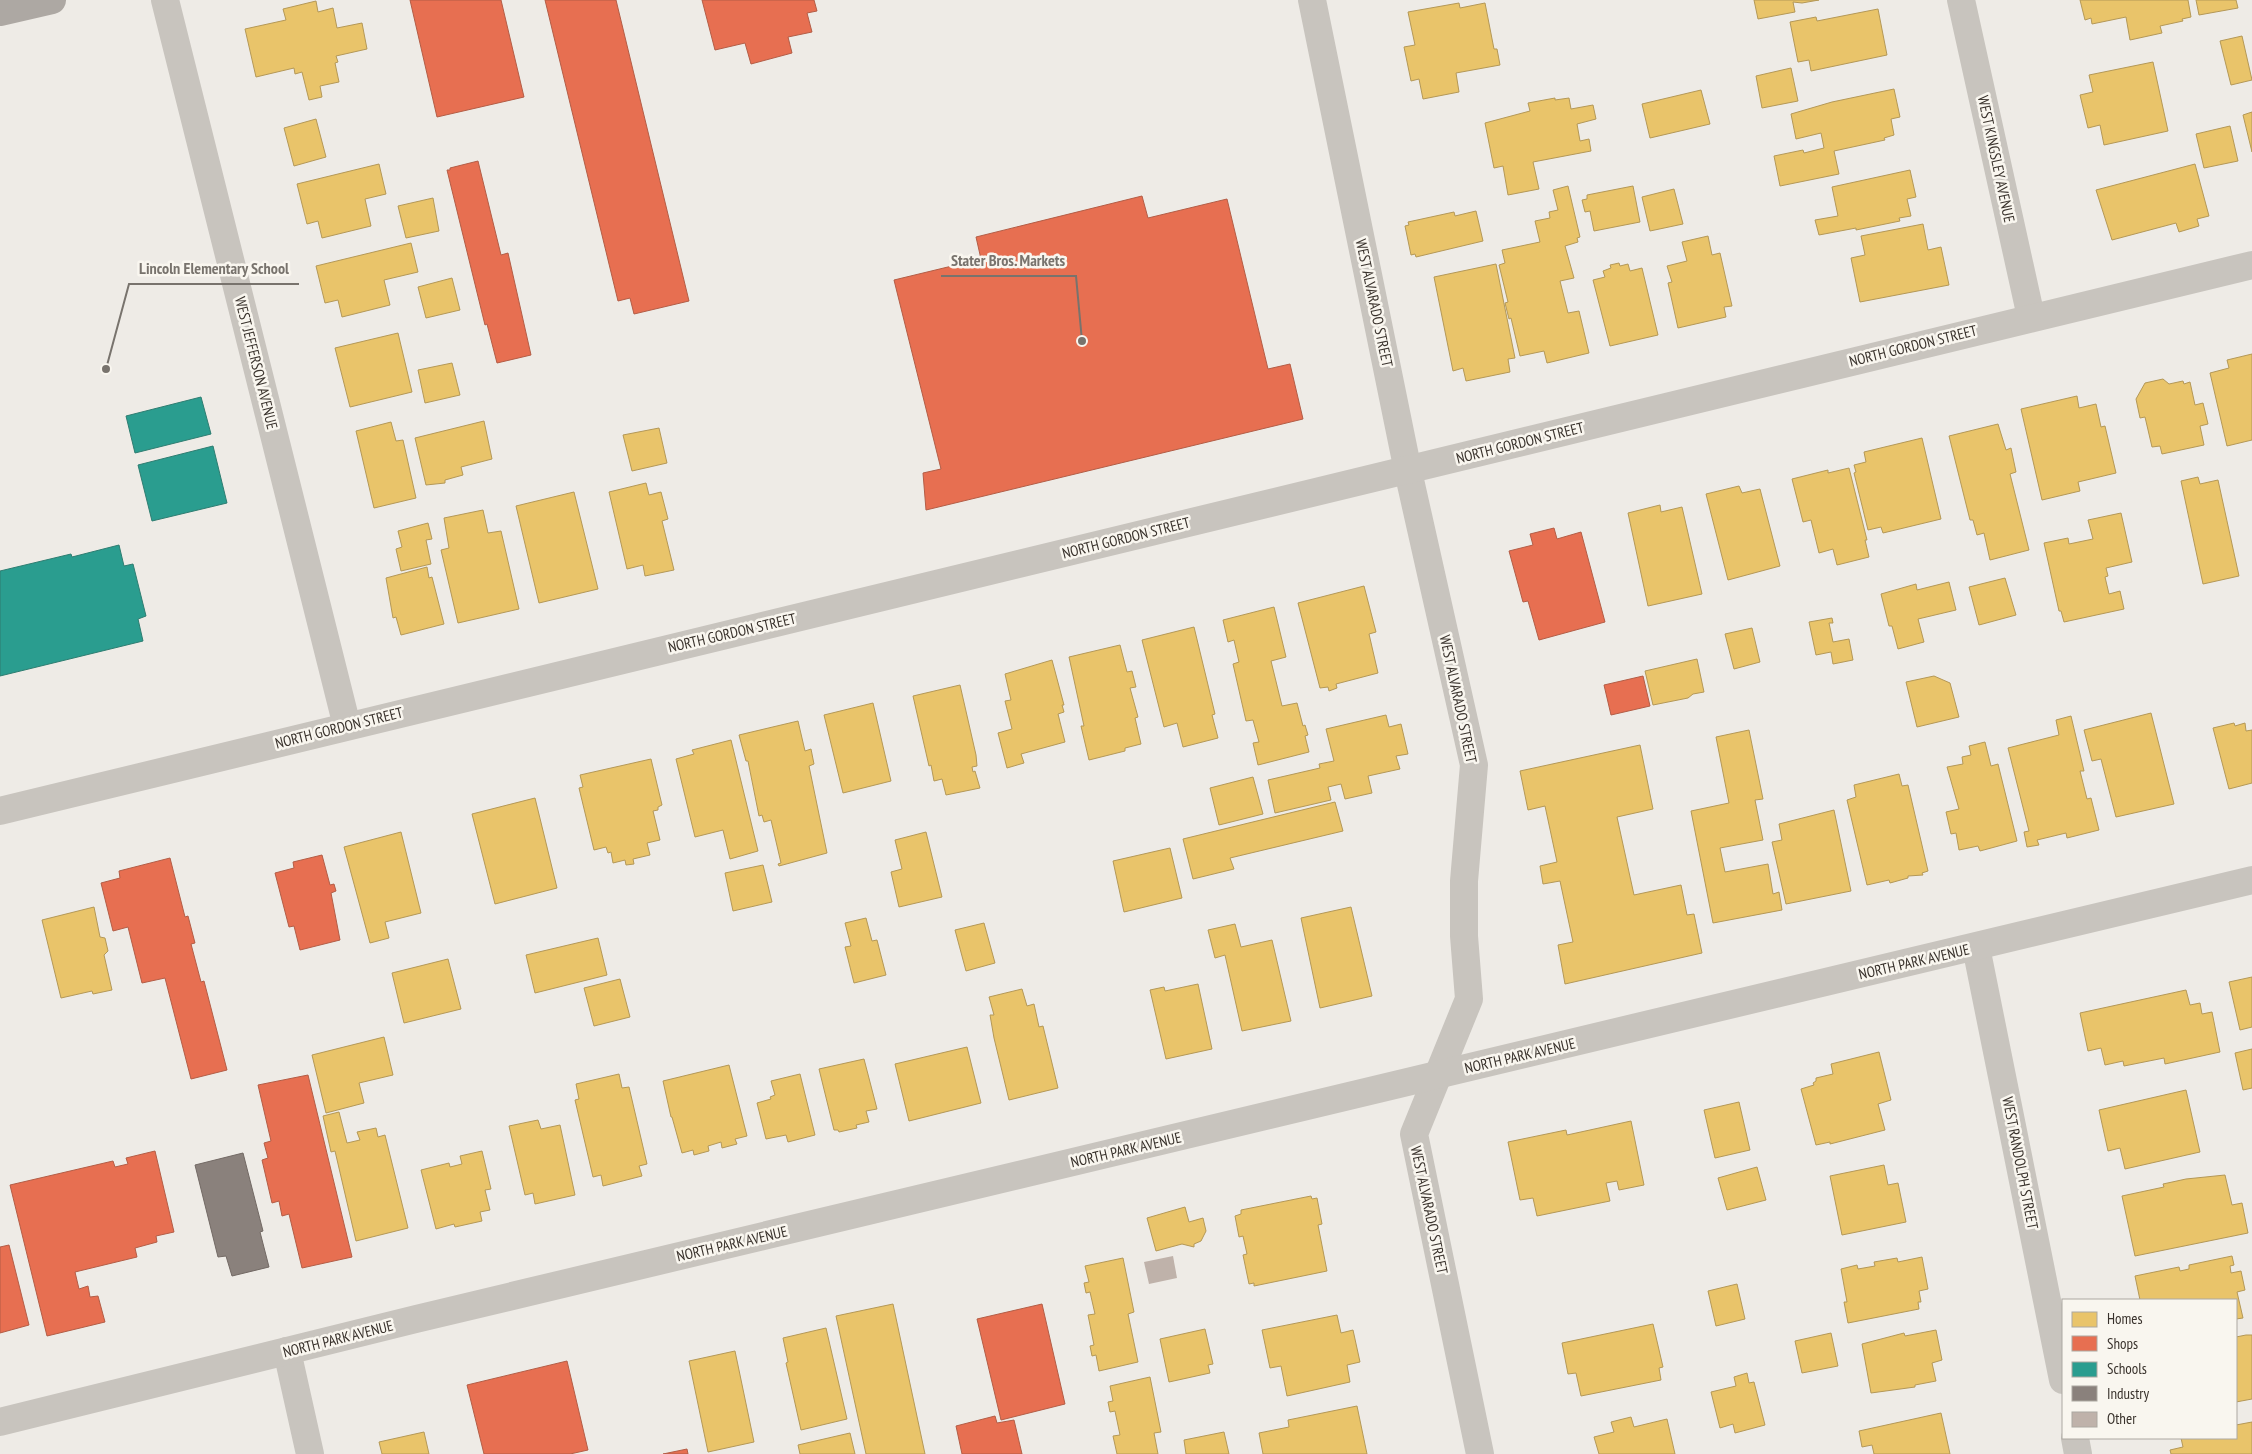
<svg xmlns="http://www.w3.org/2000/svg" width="2252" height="1454" font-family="'PT Sans Narrow',sans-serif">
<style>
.homes{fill:#e9c46a;stroke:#b49857}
.shops{fill:#e76f51;stroke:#b35d46}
.schools{fill:#2a9d8f;stroke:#2e7d71}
.industry{fill:#8a817c;stroke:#726964}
.building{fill:#bfb2aa}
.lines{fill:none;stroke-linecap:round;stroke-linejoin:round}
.minor{stroke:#c8c4be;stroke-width:28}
.tertiary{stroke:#c8c4be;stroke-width:28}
.primary{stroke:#ada8a3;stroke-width:28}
.labels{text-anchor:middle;stroke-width:5;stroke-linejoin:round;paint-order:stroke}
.street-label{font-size:15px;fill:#39322c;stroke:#f9f6ef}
.leader{fill:none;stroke:#78736d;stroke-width:2}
.callout-dot{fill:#78736d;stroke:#f9f6ef;stroke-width:2}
.callout-label{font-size:16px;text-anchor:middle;font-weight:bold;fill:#78736d;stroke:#f9f6ef;stroke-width:5;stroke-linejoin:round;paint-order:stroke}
</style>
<rect width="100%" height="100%" fill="#eeebe6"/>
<g class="homes">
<path d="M1754,0H1819L1802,3L1793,2L1795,12L1758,19Z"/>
<path d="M2080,0H2188L2191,17L2182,19L2183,21L2160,26L2162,33L2130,40L2126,17L2092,24L2091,18L2085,20Z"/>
<path d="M2196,0H2236L2238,8L2199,15Z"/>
<path d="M316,1L318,12L333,8L337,28L362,23L367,49L336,56L338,62L335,63L339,82L320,86L322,97L309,100L302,72L295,74L294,68L256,77L245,29L286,20L283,9Z"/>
<path d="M1459,3L1460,8L1485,3L1494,49H1497L1500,65L1456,73L1459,92L1423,99L1419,79L1411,81L1404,47L1415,45L1408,12Z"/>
<path d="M1878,9L1887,55L1811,71L1809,60L1798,62L1790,22L1816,17L1817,21Z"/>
<path d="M2242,36L2252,80L2231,85L2220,41Z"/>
<path d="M2153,62L2168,131L2104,145L2100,125L2088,128L2080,95L2093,92L2089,75Z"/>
<path d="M1791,68L1798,101L1762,108L1756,76Z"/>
<path d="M1894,89L1900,117L1891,119L1894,135L1884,138L1885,140L1834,151L1839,174L1780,186L1774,156L1803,150L1804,153L1824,148L1821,133L1796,139L1791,114L1832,102Z"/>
<path d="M1701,90L1710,124L1650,138L1642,104Z"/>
<path d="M1555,98V100L1569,98L1571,109L1593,105L1596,119L1577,124L1580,141L1589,139L1591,151L1533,162L1539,189L1508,195L1503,166L1494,168L1485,123L1530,111L1528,103Z"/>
<path d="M2252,112V152L2243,115Z"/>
<path d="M316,119L326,157L294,166L284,128Z"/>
<path d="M2230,126L2238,161L2204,168L2196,134Z"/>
<path d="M379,164L386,194L365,199L371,226L322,238L318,221L307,224L297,184Z"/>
<path d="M2195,164L2209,216L2197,219L2199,226L2179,232L2176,223L2112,240L2096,190Z"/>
<path d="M1910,170L1916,197L1907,199L1911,216L1899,218L1900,221L1856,230V228L1819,235L1815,220L1838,216L1832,187Z"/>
<path d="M1568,186L1580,237L1577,238L1578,242L1565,246L1574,278L1560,281L1568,313L1579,311L1589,353L1547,363L1544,351L1520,356L1511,318L1509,319L1505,303L1508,302L1499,265L1505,263L1502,250L1540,242L1535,221L1550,218L1549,212L1558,210L1553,190Z"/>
<path d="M1633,186L1640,222L1594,231L1590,211L1585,212L1582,200L1587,199V195Z"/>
<path d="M1674,189L1683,224L1650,231L1642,197Z"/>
<path d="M433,198L439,231L406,238L398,206Z"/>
<path d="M1476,211L1483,241L1416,257L1415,254L1411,255L1405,226L1409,225L1408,222L1454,212L1455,216Z"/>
<path d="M1923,224L1928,250L1941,247L1949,285L1860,302L1851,258L1865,255L1861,236Z"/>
<path d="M1708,236L1712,255L1720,253L1732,306L1724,307L1726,317L1678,328L1668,283L1672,282L1667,266L1687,261L1682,242Z"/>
<path d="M411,243L418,272L384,280L390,305L342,317L338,300L325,303L316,266Z"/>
<path d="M1619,263L1620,266L1628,264L1630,271L1642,268L1658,335L1610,346L1593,280L1605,277L1603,271L1611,268L1610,265Z"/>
<path d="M1496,264L1515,358L1508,359L1510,372L1466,381L1463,368L1453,371L1434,277Z"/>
<path d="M452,278L460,310L426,318L418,287Z"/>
<path d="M398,333L412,392L350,407L335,348Z"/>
<path d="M2252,354V440L2227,446L2210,373L2229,368L2227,360Z"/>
<path d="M452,363L460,395L425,403L418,370Z"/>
<path d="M2163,379L2169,384L2183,381L2184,384L2190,382L2195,405L2203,403L2208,424L2200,426L2204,445L2162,454L2160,446L2152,447L2145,417L2140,418L2136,399L2145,383Z"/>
<path d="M2077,396L2079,408L2096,404L2101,427L2105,426L2116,473L2078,482L2080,491L2042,500L2021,409Z"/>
<path d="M484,421L492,459L461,467L463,475L445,480V483L426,485L415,438Z"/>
<path d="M391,422L396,441L403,440L416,498L374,508L356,431Z"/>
<path d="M1998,424L2006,450L2011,448L2016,472L2010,474L2029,550L1990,560L1984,533L1977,535L1973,520H1970L1949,436Z"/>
<path d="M659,428L667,463L632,471L623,435Z"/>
<path d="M1922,438L1941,519L1883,533L1881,527L1868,530L1854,473L1856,472L1854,465L1866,462L1864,452Z"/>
<path d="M1849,468L1867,540H1865L1869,557L1837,565L1833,549L1819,553L1811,520L1803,522L1792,479L1828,470V473Z"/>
<path d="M2198,477L2200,484L2218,480L2239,576L2203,584L2181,481Z"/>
<path d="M646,483L649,495L661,492L668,519L662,521L674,570L645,576L643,565L627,569L609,492Z"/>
<path d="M1739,486L1742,493L1760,489L1780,566L1728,580L1706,494Z"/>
<path d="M574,492L598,589L539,603L516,506Z"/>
<path d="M1660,505L1661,512L1682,507L1702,594L1648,606L1628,513Z"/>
<path d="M483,510L488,533L501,531L519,609L458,623L441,550L449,548L444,518Z"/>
<path d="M2121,513L2132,562L2106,568L2108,576L2105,577L2109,594L2120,591L2124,609L2064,622L2061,611H2059L2044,543L2068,538L2069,544L2093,539L2088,520Z"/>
<path d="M428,523L432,539L426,540L431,564L401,571L396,549L402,547L398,531Z"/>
<path d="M427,567L429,578L432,577L444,624L401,635L396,617L393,618L386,578Z"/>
<path d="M2005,578L2016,615L1979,625L1969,587Z"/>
<path d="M1949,582L1956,610L1918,619L1924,642L1898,649L1892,626H1889L1881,594L1916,584L1917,590Z"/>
<path d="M1364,586L1376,632L1369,634L1378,673L1336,684L1337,688L1329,691L1328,687L1320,688L1298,603Z"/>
<path d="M1274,607L1286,657L1271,661L1282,706L1297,703L1303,726L1305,725L1308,735L1305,736L1309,752L1258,765L1253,743L1259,742L1253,720L1246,721L1233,664L1239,662L1234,640L1228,642L1223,620Z"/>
<path d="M1832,618L1833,623H1829L1833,642L1849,639L1853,660L1833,664L1831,652L1816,655L1809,622Z"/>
<path d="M1194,627L1215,714L1212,715L1218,738L1183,747L1177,723L1164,727L1142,640Z"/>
<path d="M1752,628L1760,662L1734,669L1725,634Z"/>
<path d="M1120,645L1127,672L1132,671L1136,687L1130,688L1138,717L1135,718L1141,744L1125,748V751L1089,760L1081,726H1084L1069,657Z"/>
<path d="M1697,659L1704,692L1693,694L1688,698L1653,705L1645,671Z"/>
<path d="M1052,660L1064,705H1062L1064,712L1058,714L1065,742L1021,754L1024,763L1007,768L998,733L1012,729L1005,701L1011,700L1005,674Z"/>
<path d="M1934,676L1950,683L1959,717L1917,727L1906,682Z"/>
<path d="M960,685L976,755L977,766L972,767L973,772L975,771L980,788L946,795L942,779L934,781L931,765L929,766L913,696Z"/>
<path d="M873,703L891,781L843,793L824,715Z"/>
<path d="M2151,713L2174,804L2116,817L2101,759L2092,761L2084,730Z"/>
<path d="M1386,715L1389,727L1401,724L1408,754L1396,756L1400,769L1368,776L1372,793L1345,799L1341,784L1328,787L1331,800L1275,813L1268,780L1320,768L1319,764L1334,761L1326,729Z"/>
<path d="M2071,716L2084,771H2080L2087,799L2091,798L2099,830L2067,838L2066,833L2037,840L2039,845L2027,847L2024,832L2029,831L2008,748L2059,735L2056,720Z"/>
<path d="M798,721L805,751L811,749L814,764L809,766L827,853L779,866L778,864L781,863L771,820L764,822L762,815L759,816L748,761H746L739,735Z"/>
<path d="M2234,723L2235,726L2245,723L2246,731L2252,730V783L2229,789L2213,728Z"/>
<path d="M1749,730L1763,799L1755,800L1763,840L1720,848L1725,872L1768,864L1773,894L1779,892L1782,910L1713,923L1691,811L1729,803L1716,737Z"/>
<path d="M731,740L758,851L730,859L723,830L695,837L676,759L694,754L692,750Z"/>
<path d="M1985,742L1991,766L1998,764L2017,841L1980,851L1978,846L1959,850L1956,833L1951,834L1946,812L1959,809L1947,767L1963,764L1962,757L1971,755L1969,746Z"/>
<path d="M1640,745L1653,809L1617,817L1634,895L1681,885L1687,915L1694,914L1702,953L1565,984L1558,945L1573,942L1560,881L1543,884L1540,866L1557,862L1545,806L1528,810L1520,771Z"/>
<path d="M651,759L662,805L658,807V810L653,811L660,840L647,843L650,855L633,859L634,864L626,865L625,860L613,863L611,852L608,853L606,847L594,850L579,788L583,787L580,775Z"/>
<path d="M1899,774L1902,786L1908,785L1928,871L1922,873L1923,875L1908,876V878L1890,883L1889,880L1867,885L1847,800L1856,797L1854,785Z"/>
<path d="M1253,777L1263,814L1219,825L1210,788Z"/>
<path d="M535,798L557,888L495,904L472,814Z"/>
<path d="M1335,802L1343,831L1230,858L1234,869L1193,879L1183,839Z"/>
<path d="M1834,810L1851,891L1786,904L1772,842L1782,840L1779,824Z"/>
<path d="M401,832L421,913L385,922L389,938L370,943L344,847Z"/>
<path d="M926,832L942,897L899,907L891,872L902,869L895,840Z"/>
<path d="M1170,848L1182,898L1124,912L1113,861Z"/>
<path d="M763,865L772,902L733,911L725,873Z"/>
<path d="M94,907L100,937L105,938L108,951L104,955L112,990L93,994L92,991L61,998L42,920Z"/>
<path d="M1351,907L1372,996L1320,1008L1301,918Z"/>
<path d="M866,918L872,941L877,940L886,975L854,983L845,947L851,946L845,923Z"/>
<path d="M984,923L995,963L966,971L955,930Z"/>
<path d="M1235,924L1241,947L1272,940L1291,1021L1242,1031L1225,955L1215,958L1208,930Z"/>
<path d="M598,938L607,975L535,993L526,955Z"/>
<path d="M448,959L461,1009L404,1023L392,973Z"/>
<path d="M2252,977V1027L2240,1030L2229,982Z"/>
<path d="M620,979L630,1017L594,1026L584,988Z"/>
<path d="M1198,984L1212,1049L1166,1059L1150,990L1164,987L1165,991Z"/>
<path d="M1022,989L1027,1006L1034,1004L1039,1027L1043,1026L1058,1088L1009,1100L994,1038L990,1015H994L989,997Z"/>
<path d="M2186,990L2190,1005L2200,1003L2202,1014L2212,1012L2220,1052L2165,1064L2164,1058L2124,1066L2123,1061L2105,1065L2101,1048L2088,1051L2080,1013Z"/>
<path d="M384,1037L393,1075L359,1083L364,1103L326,1113L312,1055Z"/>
<path d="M967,1047L981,1103L909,1121L895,1064Z"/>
<path d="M2252,1049V1088L2243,1090L2235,1053Z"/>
<path d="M1879,1052L1891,1100L1878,1104L1885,1130L1830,1144V1142L1816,1145L1801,1089L1814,1085L1813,1083L1816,1081V1078L1833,1074L1831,1064Z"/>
<path d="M864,1059L877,1109L866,1111L869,1122L856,1125L857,1128L839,1132L838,1130H834L819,1069Z"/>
<path d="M729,1065L747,1136L735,1139L737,1144L722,1148L721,1142L708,1146L709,1151L694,1155L693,1150L682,1153L672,1117H671L663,1081Z"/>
<path d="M619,1074L622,1088L629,1087L647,1164L639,1166L642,1176L603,1186L601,1175L593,1177L575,1100L579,1099L576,1084Z"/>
<path d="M800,1074L815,1135L788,1142L786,1135L766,1139L757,1103L771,1099L770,1097L775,1095L771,1081Z"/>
<path d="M2186,1090L2200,1152L2125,1169L2120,1148L2108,1151L2099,1110Z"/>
<path d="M1739,1102L1750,1150L1715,1158L1704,1110Z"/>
<path d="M339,1112L347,1143L360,1140L357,1132L376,1128L378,1137L385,1135L408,1228L356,1241L335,1151L331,1152L323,1116Z"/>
<path d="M538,1120L541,1129L560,1125L575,1195L535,1204L533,1193L525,1195L509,1126Z"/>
<path d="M1631,1121L1644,1185L1619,1190L1617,1181L1606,1183L1610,1201L1537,1216L1533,1198L1520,1200L1508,1142L1566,1130L1567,1135Z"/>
<path d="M482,1151L491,1189L485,1190L490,1210L480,1212L482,1221L455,1227L454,1224L436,1229L421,1170L449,1163L450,1167L462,1164L460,1156Z"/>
<path d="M1884,1165L1888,1185L1898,1183L1906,1222L1842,1235L1830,1176Z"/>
<path d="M1757,1167L1766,1200L1727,1210L1718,1178Z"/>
<path d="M2225,1175L2232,1205L2242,1203L2248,1233L2135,1256L2122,1196L2164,1187L2163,1184L2186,1179Z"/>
<path d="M1311,1196L1312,1199L1317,1198L1322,1224L1318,1225L1327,1271L1254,1286V1283L1249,1284L1243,1255L1247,1254L1243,1236L1239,1237L1235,1216L1241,1214V1210Z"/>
<path d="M1185,1207L1189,1222L1203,1218L1206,1231L1201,1241L1194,1244V1247L1182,1244L1156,1251L1147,1218Z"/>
<path d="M2232,1256L2234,1265L2230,1266L2231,1273L2241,1271L2245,1290L2237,1292L2243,1318L2236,1319V1300H2140L2135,1276L2179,1267L2180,1271L2189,1269V1265Z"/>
<path d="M1922,1257L1928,1289L1919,1291L1921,1302H1918L1919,1309L1848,1323L1844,1302H1847L1841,1269L1857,1265L1858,1269L1875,1266L1874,1262L1897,1258L1898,1262Z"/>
<path d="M1123,1258L1134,1312L1128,1314L1138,1362L1099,1371L1096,1355L1092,1356L1090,1346L1094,1345L1088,1315L1095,1314L1090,1292L1086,1293L1084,1283L1089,1282L1085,1266Z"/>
<path d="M1737,1284L1745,1319L1716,1326L1708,1291Z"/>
<path d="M893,1304L925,1454H866L836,1316Z"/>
<path d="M1337,1315L1341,1333L1353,1330L1360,1362L1347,1365L1350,1382L1287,1396L1281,1366L1270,1368L1262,1330Z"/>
<path d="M1653,1324L1663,1367L1659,1368L1661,1380L1581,1396L1576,1373L1568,1374L1562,1343Z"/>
<path d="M826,1328L847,1419L801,1430L786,1363L788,1362L783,1338Z"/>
<path d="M1205,1329L1213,1364L1208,1365L1210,1373L1169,1382L1160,1339Z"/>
<path d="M1936,1330L1942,1360L1932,1363L1936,1381L1915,1385V1387L1871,1393L1862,1344L1904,1333L1905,1336Z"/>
<path d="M1831,1333L1838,1366L1802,1373L1795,1341Z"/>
<path d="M2246,1335H2252V1399L2236,1402V1337Z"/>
<path d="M735,1351L754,1442L708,1452L689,1361Z"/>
<path d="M1747,1373L1749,1383L1754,1382L1765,1425L1735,1433L1733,1424L1720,1428L1711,1392L1736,1386L1734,1377Z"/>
<path d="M1150,1377L1161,1432L1154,1433L1158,1454H1117L1113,1436L1120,1435L1115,1411L1110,1412L1108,1402L1113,1401L1110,1386Z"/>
<path d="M1357,1406L1367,1454H1263L1259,1433L1289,1427L1288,1420Z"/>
<path d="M1941,1413L1950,1454H1874L1872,1445L1862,1447L1859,1431Z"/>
<path d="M1631,1417L1634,1427L1667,1419L1675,1454H1599L1594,1437L1614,1432L1611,1422Z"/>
<path d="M2252,1422V1454H2171L2170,1450L2183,1447L2181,1438H2236V1425Z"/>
<path d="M424,1432L429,1454H382L379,1442Z"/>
<path d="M1224,1432L1229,1454H1186L1184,1440Z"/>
<path d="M850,1433L855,1454H800L798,1445Z"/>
</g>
<g class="shops">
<path d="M410,0H501L524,97L437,117Z"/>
<path d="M545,0H616L689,301L634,314L630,298L618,301Z"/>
<path d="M702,0H814L817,11L807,13L812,32L788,37L792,53L751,64L745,43L715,50Z"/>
<path d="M478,161L501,255L508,253L531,355L497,363L487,324L485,325L447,170H450V168Z"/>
<path d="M1142,196L1148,218L1227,199L1268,369L1290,364L1303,419L926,510L923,473L941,469L894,280L981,259L976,237Z"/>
<path d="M1554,528L1557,539L1581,532L1605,622L1539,640L1528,601L1523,602L1509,551L1533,545L1530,534Z"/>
<path d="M1643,676L1650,706L1611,715L1604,685Z"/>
<path d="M322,855L330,885L334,884L336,891L331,893L340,940L300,950L294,926L289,927L275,873L294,868L293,862Z"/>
<path d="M170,858L185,917L188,916L195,943L191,944L201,982L204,981L227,1070L191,1079L165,978L142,983L128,927L113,931L101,883L120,878L119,871Z"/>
<path d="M308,1075L352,1257L302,1268L289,1214L282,1216L279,1201L272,1203L262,1160L268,1158L264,1143L271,1141L258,1085Z"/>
<path d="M155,1151L174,1232L156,1236L157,1242L135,1248L137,1257L75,1272L79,1289L88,1286L90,1297L98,1296L105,1322L47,1336L10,1185L113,1161L115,1167L128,1164L126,1158Z"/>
<path d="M9,1245L29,1325L0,1333V1247Z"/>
<path d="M1042,1304L1065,1404L1001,1420L977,1319Z"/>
<path d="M567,1361L588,1450L570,1454H484L467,1385Z"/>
<path d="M995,1416L997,1423L1014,1420L1022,1454H962L956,1426Z"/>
<path d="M687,1449L688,1454H663Z"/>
</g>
<g class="schools">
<path d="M201,397L211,434L135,453L126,416Z"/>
<path d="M213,446L227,503L152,521L138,465Z"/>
<path d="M119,545L124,566L133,564L146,616L138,619L143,641L0,676V571L71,554L72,557Z"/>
</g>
<path class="industry" d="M243,1153L263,1231L260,1232L269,1267L232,1276L226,1256L218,1257L195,1165Z"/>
<path class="building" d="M1173,1256L1177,1278L1149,1284L1144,1262Z"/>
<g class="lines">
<g class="minor">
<path d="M165,0L347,726"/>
<path d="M1961,0L2031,317"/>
<path d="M1976,947L2063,1380"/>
<path d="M287,1351L310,1454"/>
<path d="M2075,1438L2078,1454"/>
</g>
<g class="tertiary">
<path d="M1312,0L1408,471L1474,765L1464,881V936L1469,999L1414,1134L1480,1454"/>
<path d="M0,811L2252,265"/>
<path d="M0,1422L416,1319L2252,880"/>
</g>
<path class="primary" d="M0,12L52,0"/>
</g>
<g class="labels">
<g class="street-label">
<text transform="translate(1996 159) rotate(78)" y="5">WEST KINGSLEY AVENUE</text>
<text transform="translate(1374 303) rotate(78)" y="5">WEST ALVARADO STREET</text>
<text transform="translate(1913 346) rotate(-14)" y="5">NORTH GORDON STREET</text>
<text transform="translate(256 363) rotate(76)" y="5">WEST JEFFERSON AVENUE</text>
<text transform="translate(1520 443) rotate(-14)" y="5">NORTH GORDON STREET</text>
<text transform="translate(1126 538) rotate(-14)" y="5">NORTH GORDON STREET</text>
<text transform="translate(732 633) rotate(-13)" y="5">NORTH GORDON STREET</text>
<text transform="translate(1458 699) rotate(78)" y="5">WEST ALVARADO STREET</text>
<text transform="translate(339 728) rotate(-14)" y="5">NORTH GORDON STREET</text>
<text transform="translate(1914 962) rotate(-13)" y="5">NORTH PARK AVENUE</text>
<text transform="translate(1520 1056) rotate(-13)" y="5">NORTH PARK AVENUE</text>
<text transform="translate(1126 1150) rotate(-13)" y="5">NORTH PARK AVENUE</text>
<text transform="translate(2020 1163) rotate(79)" y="5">WEST RANDOLPH STREET</text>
<text transform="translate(1429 1210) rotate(78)" y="5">WEST ALVARADO STREET</text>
<text transform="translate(732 1244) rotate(-13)" y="5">NORTH PARK AVENUE</text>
<text transform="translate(338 1339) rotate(-14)" y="5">NORTH PARK AVENUE</text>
</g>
</g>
<path class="leader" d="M1082 341L1076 276H941M106 369L129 284H299"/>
<g class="callout-dot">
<circle cx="1082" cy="341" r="5"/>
<circle cx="106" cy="369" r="5"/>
</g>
<g class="callout-label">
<text x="1008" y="266">Stater Bros. Markets</text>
<text x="214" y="274">Lincoln Elementary School</text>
</g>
<rect x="2062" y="1299" width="175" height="140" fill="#f9f6ef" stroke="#aca8a1"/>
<rect x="2072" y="1312" width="25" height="15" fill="#e9c46a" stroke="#aca8a1"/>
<text x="2107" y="1324" font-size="15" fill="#39322c">Homes</text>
<rect x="2072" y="1336" width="25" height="15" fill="#e76f51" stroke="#aca8a1"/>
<text x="2107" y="1349" font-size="15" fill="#39322c">Shops</text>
<rect x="2072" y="1362" width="25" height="15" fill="#2a9d8f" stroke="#aca8a1"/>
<text x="2107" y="1374" font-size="15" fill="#39322c">Schools</text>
<rect x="2072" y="1386" width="25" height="15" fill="#8a817c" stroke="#aca8a1"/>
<text x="2107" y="1399" font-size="15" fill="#39322c">Industry</text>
<rect x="2072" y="1412" width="25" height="15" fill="#bfb2aa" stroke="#aca8a1"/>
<text x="2107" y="1424" font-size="15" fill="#39322c">Other</text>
</svg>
